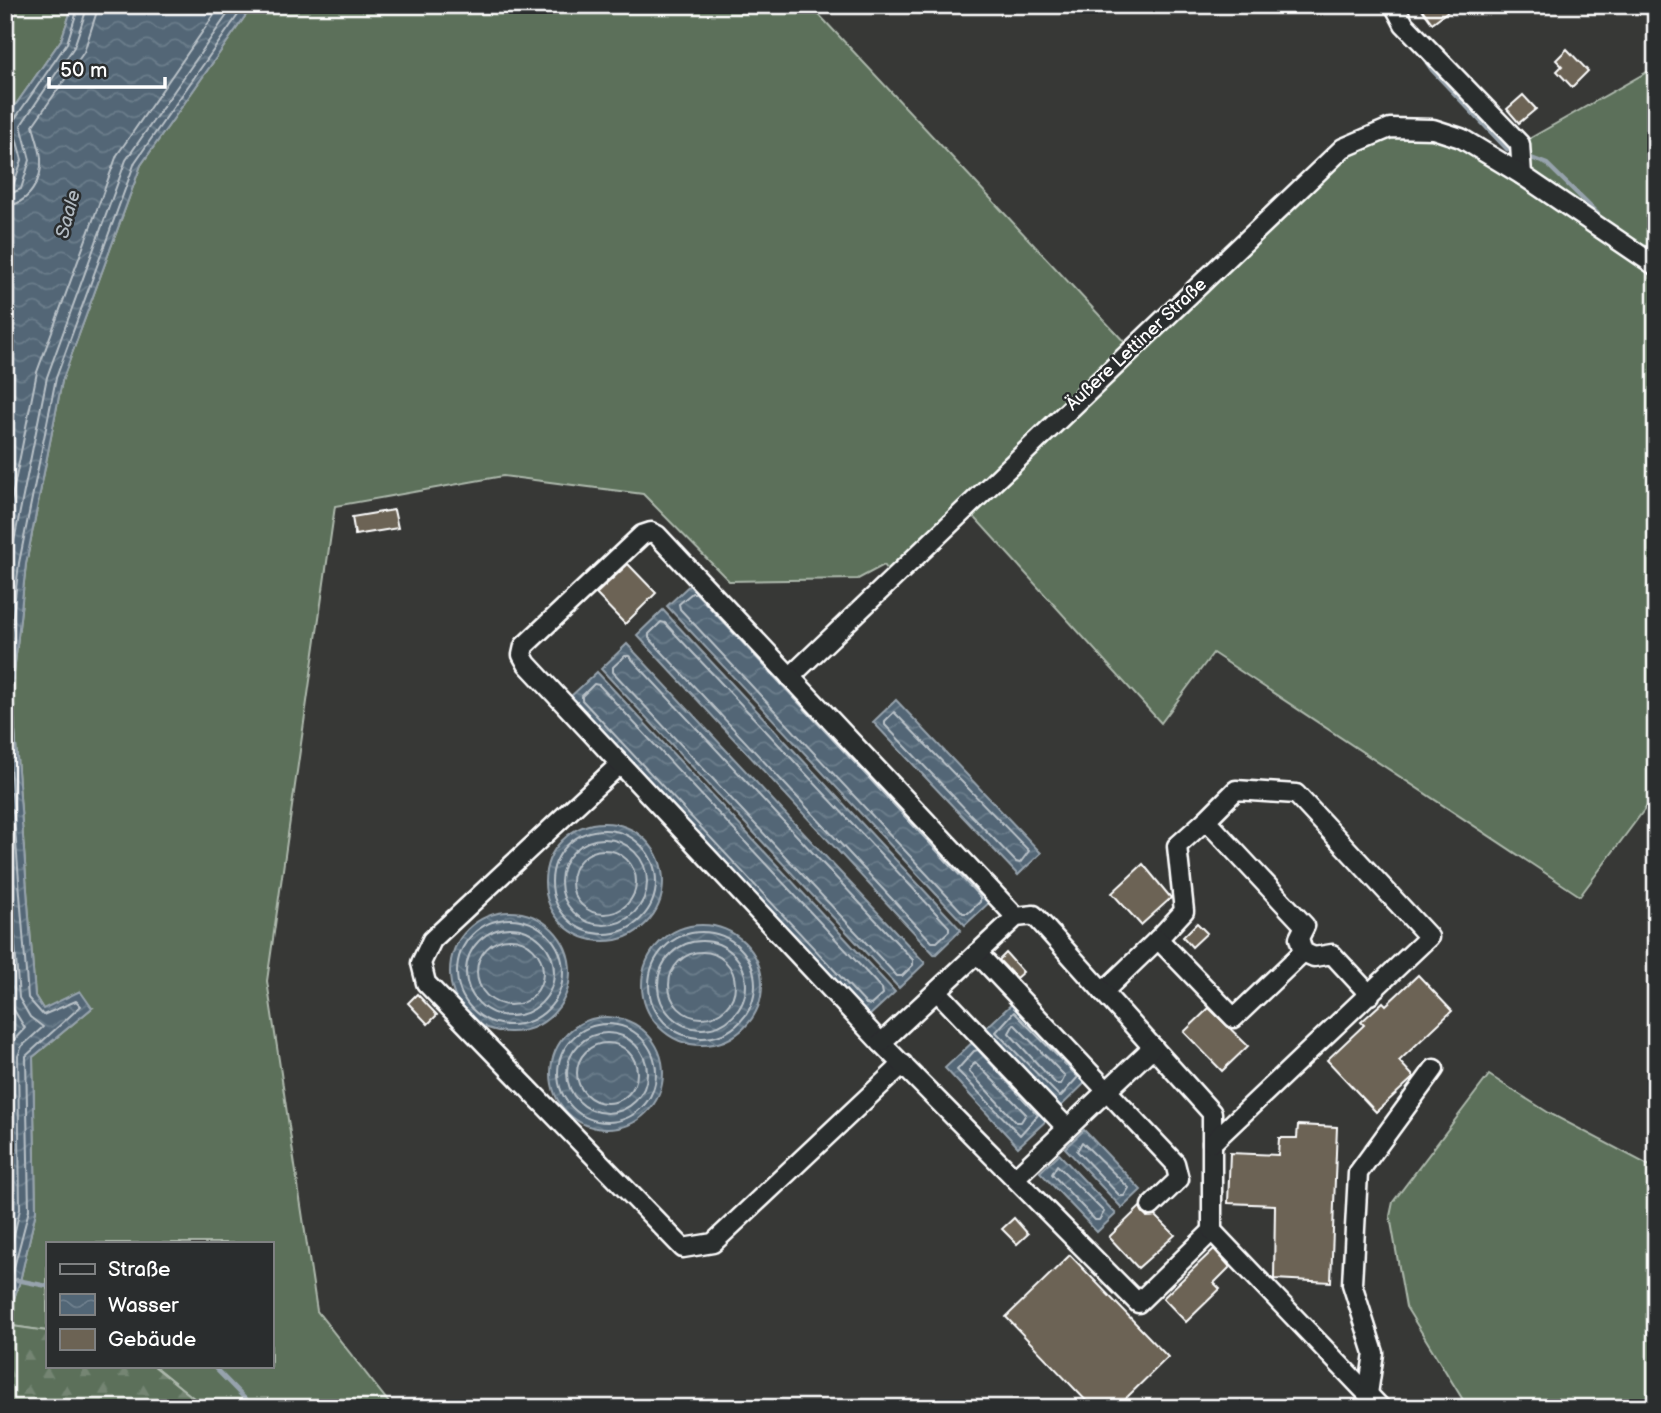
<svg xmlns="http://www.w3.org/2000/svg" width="1661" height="1413" font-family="'Balsamiq Sans',sans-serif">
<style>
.grass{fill:#5b705a;stroke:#adb8ac;stroke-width:2}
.forest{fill:url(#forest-firs);stroke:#adb8ac;stroke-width:2}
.water{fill:url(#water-waves);stroke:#97a3ad;stroke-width:2}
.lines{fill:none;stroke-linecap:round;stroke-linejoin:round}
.shore{stroke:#bac2c8;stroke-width:2}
.stream{stroke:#97a3ad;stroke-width:4.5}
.building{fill:#6c6354;stroke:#fff;stroke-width:2}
.minor-casing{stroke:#fff;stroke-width:23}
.minor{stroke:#2a2d2e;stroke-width:18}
.labels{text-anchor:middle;stroke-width:5;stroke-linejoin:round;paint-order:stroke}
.street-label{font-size:18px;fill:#fff;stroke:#2a2d2e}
.water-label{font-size:19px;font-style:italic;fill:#b1bac1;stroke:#2a2d2e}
</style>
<defs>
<pattern id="forest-firs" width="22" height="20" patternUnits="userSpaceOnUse" patternTransform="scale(1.75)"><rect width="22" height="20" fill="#5b705a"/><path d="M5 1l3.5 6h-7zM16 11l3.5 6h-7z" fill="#748573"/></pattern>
<pattern id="water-waves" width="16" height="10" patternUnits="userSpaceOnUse" patternTransform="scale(1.75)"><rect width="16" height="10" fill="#526676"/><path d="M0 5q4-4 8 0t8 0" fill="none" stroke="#6c7d8b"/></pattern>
</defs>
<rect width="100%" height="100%" fill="#373836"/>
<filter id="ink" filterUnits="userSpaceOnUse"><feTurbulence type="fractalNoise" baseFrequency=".0143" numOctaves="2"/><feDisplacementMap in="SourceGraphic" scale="14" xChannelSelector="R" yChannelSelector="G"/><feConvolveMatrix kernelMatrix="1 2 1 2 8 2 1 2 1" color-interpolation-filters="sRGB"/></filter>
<g filter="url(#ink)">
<g class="grass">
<path d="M5,5H73L61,40L5,120Z"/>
<path d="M253,5H810L1129,347L1342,154C1365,143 1386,129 1412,131C1468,134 1606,241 1656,276V794L1580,896L1213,653L1161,723L970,512L892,575L884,565L858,579L729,581L643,494L503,476L335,506L267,981L317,1311L393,1408H206L154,1366H271V1243H47V1331L5,1325L20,1281L36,1211L33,1057L92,1008L43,1009L35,996L12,691L26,564L62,381L141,165Z"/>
<path d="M1656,67V266L1522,175L1520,144Z"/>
<path d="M1489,1075L1549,1113L1656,1169V1408H1468L1406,1307L1390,1216L1393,1202Z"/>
</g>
<path class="forest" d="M5,1325L47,1331V1366H154L206,1408H5Z"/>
<g class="water">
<path d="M73,5H253L141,165L62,381L26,564L12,691L35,996L43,1009L80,991L92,1008L33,1057L36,1211L20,1281L5,1324V189L15,161L5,120L61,40Z"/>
<path d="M694,581L992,900L965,925L667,606Z"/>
<path d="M663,610L961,930L935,955L637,635Z"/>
<path d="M627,644L925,963L899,988L601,669Z"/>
<path d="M597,672L895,992L868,1017L570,697Z"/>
<path d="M896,700L1041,853L1018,875L873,722Z"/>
<circle cx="604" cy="882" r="59"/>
<circle cx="510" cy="972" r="60"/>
<circle cx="702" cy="985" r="60"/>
<path d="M1016,1000L1089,1079L1058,1109L984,1030Z"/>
<circle cx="607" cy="1073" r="56"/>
<path d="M977,1038L1050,1117L1018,1147L945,1068Z"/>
<path d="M1084,1130L1141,1190L1122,1208L1065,1148Z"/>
<path d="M1059,1154L1116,1214L1097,1232L1040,1172Z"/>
</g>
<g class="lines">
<g class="shore">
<path d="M5,123L14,120L67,43L79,5"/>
<path d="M5,130L15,134L22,160L14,183L5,187"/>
<path d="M5,196L21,189L30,160L21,125L74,47L88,5"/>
<path d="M5,206C28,205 43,180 41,158C40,147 35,136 33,125L84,52L99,5"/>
<path d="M5,532L37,372L117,155L221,5"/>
<path d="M692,593H696L980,897V902L968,913H963L680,609L679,604Z"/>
<path d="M5,606L10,561L47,377L126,160L234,5"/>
<path d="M661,622L665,623L949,927V931L937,942H932L649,638V634Z"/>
<path d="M625,656H629L913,960V965L902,976H897L613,672V667Z"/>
<path d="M594,684L599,685L882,989L883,994L871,1005L866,1004L582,700V696Z"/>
<path d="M5,685L19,563L56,378L135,162L245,5"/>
<path d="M5,699L28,998L43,1015L76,1001L81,1006L26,1056L29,1210L5,1302"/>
<path d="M894,712L1029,851L1020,863L1016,862L885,725V721Z"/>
<path d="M5,816L19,998L30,1017L43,1027L22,1046L18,1056L20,1209L5,1274"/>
<circle cx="604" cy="882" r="52"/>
<circle cx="604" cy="882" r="43"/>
<circle cx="604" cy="882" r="32"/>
<circle cx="510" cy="972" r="53"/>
<circle cx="510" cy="972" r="44"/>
<circle cx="702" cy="985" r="53"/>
<circle cx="510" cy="972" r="33"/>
<circle cx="702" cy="985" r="44"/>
<circle cx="702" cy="985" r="33"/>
<path d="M5,957L9,1002L25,1028L12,1042L7,1054L10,1208L5,1228"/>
<path d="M1014,1012L1078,1077L1060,1097L996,1032Z"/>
<path d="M1014,1024L1065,1076L1061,1084H1056L1009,1033Z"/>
<circle cx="607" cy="1073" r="49"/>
<circle cx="607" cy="1073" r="40"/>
<circle cx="607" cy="1073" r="30"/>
<path d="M978,1050L1038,1115L1020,1135L957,1070L974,1051Z"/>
<path d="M975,1062L1026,1114L1021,1122H1016L969,1071Z"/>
<path d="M1082,1142L1129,1188L1124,1196H1120L1077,1151Z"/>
<path d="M1057,1165L1104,1212L1099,1220H1095L1052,1174Z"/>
</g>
<g class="stream">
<path d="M1418,50L1432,70L1507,149L1515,152"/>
<path d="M1526,156L1547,164L1598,214"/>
<path d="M17,1280L47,1286"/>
<path d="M213,1366L254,1408"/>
</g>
</g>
<g class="building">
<path d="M1419,5H1456L1432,23Z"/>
<path d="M1567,49L1588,71L1572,87L1557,71L1562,66L1556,60Z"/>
<path d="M1523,95L1536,109L1519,123L1507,109Z"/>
<path d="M394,510L398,528L355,535L352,517Z"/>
<path d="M628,564L656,593L625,624L596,594Z"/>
<path d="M1143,864L1171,898L1141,925L1112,893Z"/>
<path d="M1197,923L1207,933L1192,947L1183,937Z"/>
<path d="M1006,953L1023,972L1016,978L999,960Z"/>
<path d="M1418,975L1452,1011L1399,1061L1414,1077L1376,1112L1327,1060L1364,1025L1361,1022L1383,1002L1386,1005Z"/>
<path d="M417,994L437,1015L428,1024L408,1003Z"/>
<path d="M1209,1008L1248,1046L1222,1071L1184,1032Z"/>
<path d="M1298,1125L1337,1127L1331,1282L1274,1279L1275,1205L1228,1203L1230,1153L1278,1155L1279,1138H1297Z"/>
<path d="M1140,1207L1147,1217L1156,1216L1175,1235L1138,1268L1109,1237Z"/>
<path d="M1014,1218L1028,1234L1017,1244L1002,1229Z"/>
<path d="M1214,1249L1230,1267L1214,1283L1220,1289L1186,1322L1163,1298Z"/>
<path d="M1070,1255L1168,1357L1116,1408H1093L1006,1317Z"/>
</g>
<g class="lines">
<defs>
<g id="minor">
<path d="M1394,5L1404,24L1520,144L1522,175"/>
<path d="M790,677L1343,148L1390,128L1433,129L1461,138L1522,175L1656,266"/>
<path d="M620,764L432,940L421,963L426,983L683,1248L713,1243L903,1064"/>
<path d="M1016,917L657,535L651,532L642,535L524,646L522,655L527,664L881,1043L1138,1303L1212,1231"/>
<path d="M1158,939L1184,911L1177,846L1206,820"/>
<path d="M977,953L1175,1163L1179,1179L1151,1206"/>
<path d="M937,991L1067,1128"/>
<path d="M1103,992L1158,939L1234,1018L1303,952"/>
<path d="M881,1043L1016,917L1034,915L1212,1113V1231L1381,1408"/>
<path d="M1212,1143L1429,937L1296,794L1236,790L1206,820L1305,926L1299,938L1303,952L1314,957L1332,954L1370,995"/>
<path d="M1015,1178L1153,1047"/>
<path d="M1368,1394L1374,1353L1352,1284L1358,1173L1434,1069"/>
</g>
</defs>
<use href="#minor" class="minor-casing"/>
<use href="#minor" class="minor"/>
</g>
</g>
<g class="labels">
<g class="street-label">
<text transform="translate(1136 344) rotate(-43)" y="6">Äußere Lettiner Straße</text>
</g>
<g class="water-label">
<text transform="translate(67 214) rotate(-75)" y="7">Saale</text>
</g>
</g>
<rect width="1661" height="1413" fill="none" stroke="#2a2d2e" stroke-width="28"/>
<rect x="14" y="14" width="1633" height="1385" fill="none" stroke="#fff" stroke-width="2.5" filter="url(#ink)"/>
<rect x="46" y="1242" width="228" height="126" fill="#2a2d2e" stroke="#7f8182" stroke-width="2"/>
<rect x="60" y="1264" width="35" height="10" fill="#2a2d2e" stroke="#7f8182" stroke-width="2"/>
<text x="108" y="1276" font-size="21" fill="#ffffff">Straße</text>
<rect x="60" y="1294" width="35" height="21" fill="url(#water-waves)" stroke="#7f8182" stroke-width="2"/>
<text x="108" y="1312" font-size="21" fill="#ffffff">Wasser</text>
<rect x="60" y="1329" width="35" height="21" fill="#6c6354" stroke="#7f8182" stroke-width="2"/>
<text x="108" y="1346" font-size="21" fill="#ffffff">Gebäude</text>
<path d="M49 77v10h116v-10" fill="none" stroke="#ffffff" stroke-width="3.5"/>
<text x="60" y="77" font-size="21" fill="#ffffff" stroke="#2a2d2e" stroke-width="5" paint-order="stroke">50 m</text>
</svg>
